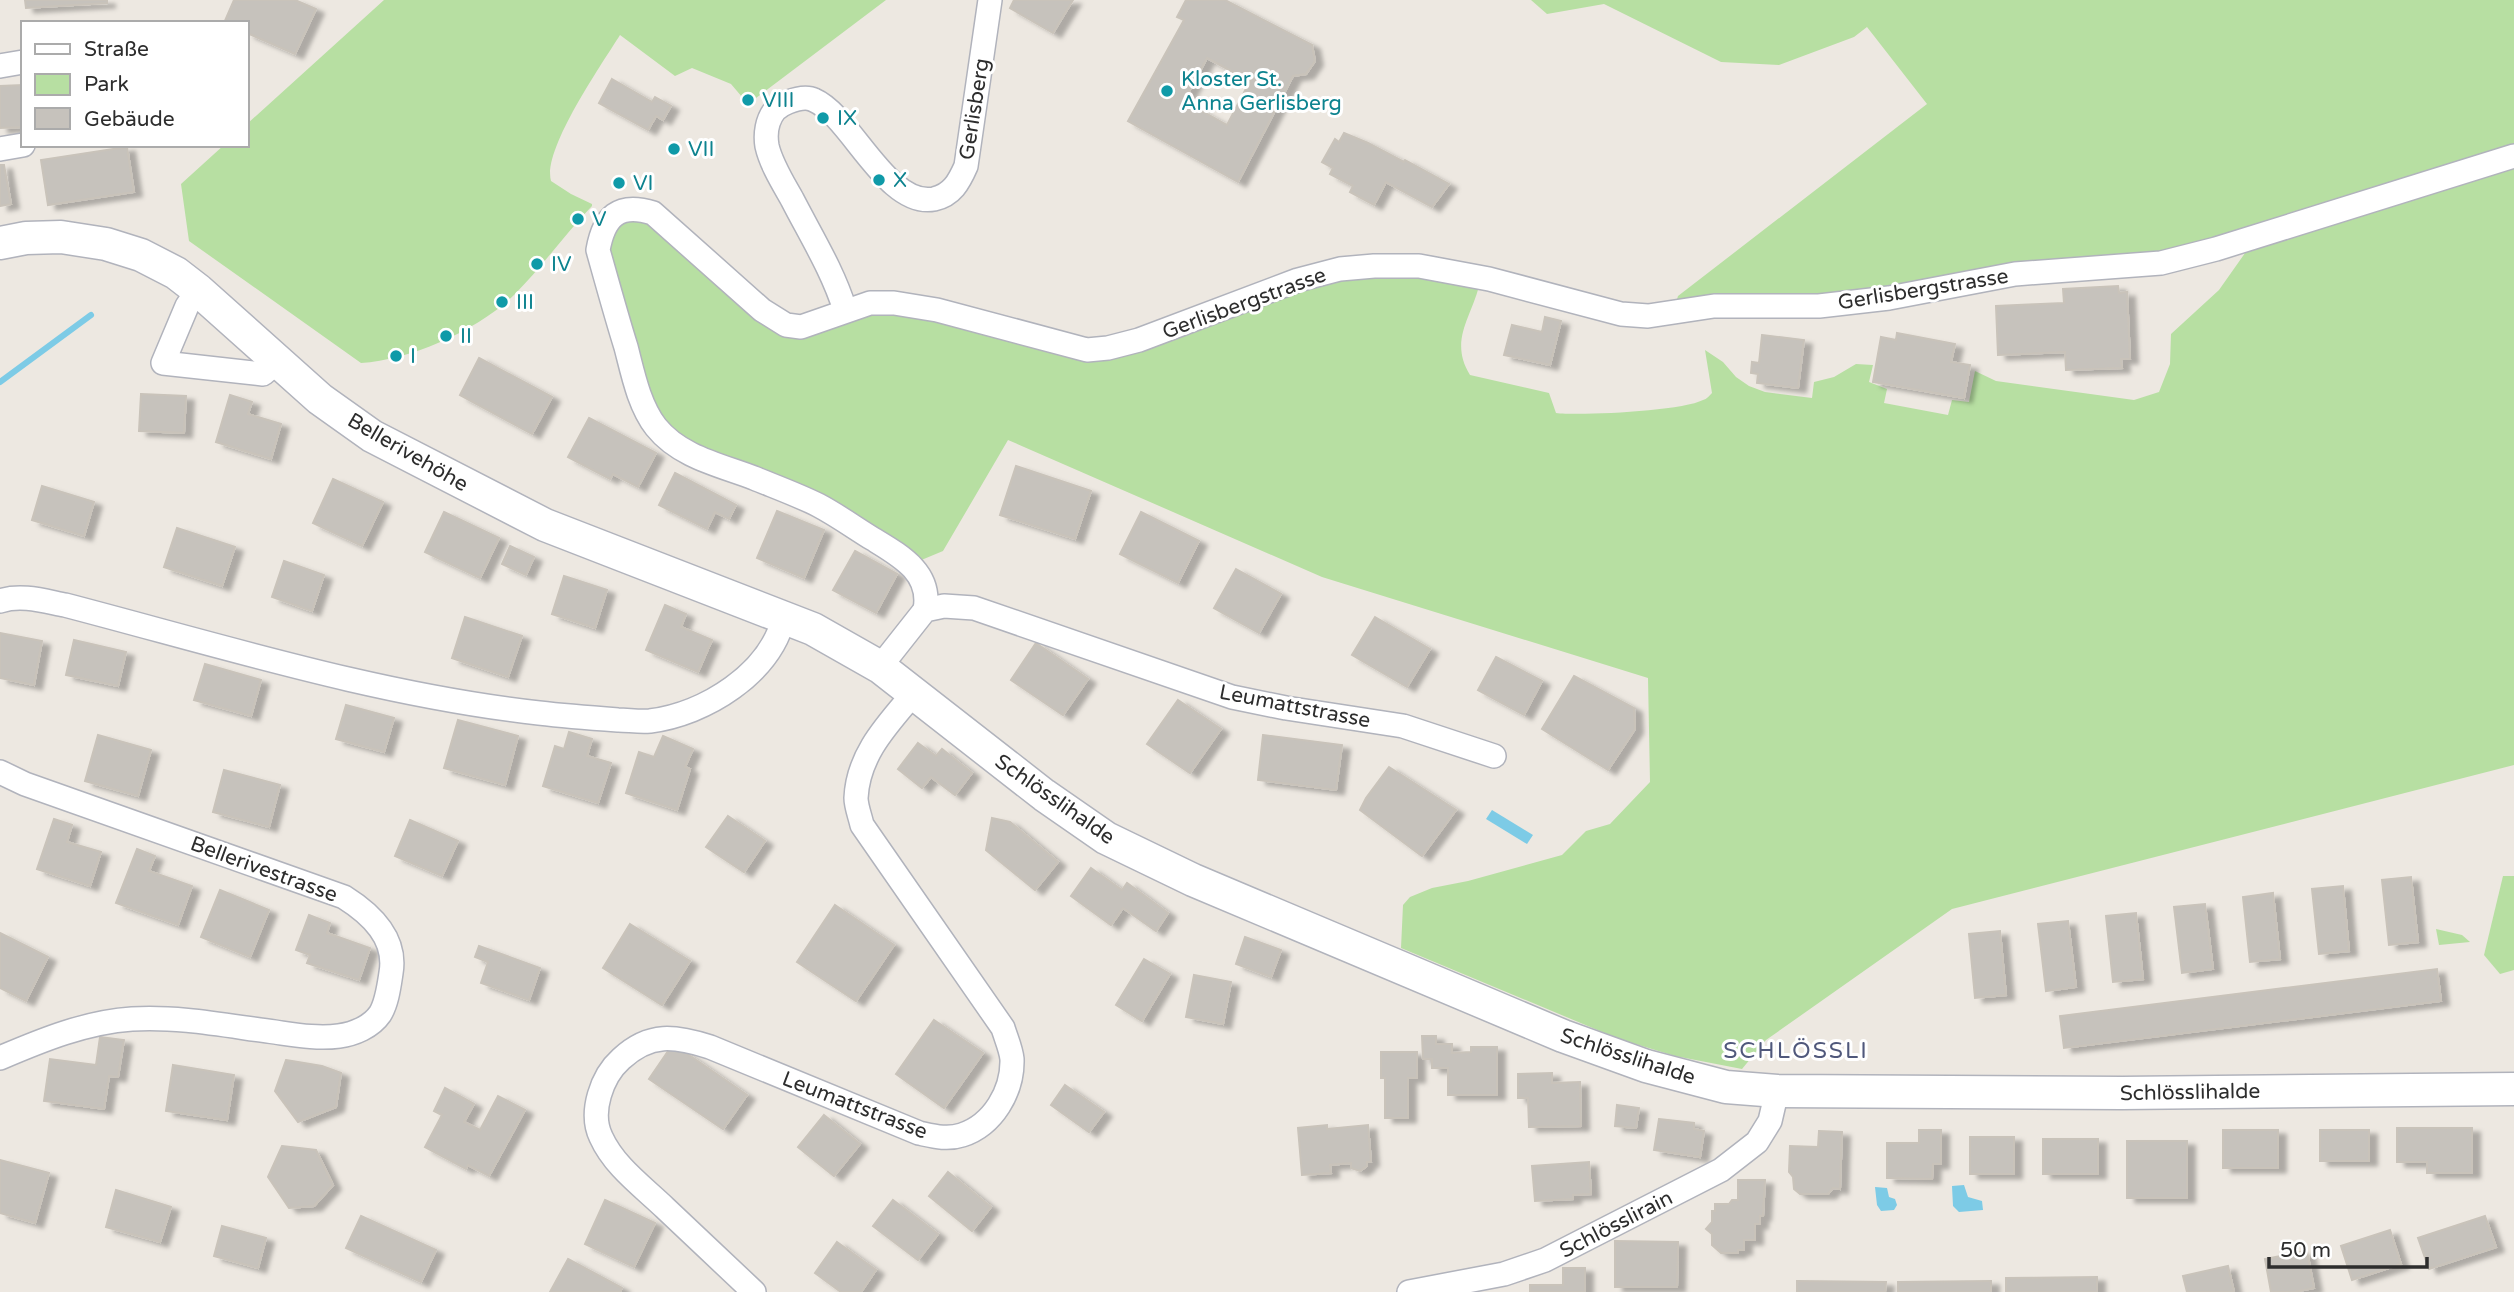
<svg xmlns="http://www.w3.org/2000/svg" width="2514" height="1292" font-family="'Varela Round',sans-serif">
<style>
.green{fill:#b7dfa2}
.water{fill:#7dcbe6}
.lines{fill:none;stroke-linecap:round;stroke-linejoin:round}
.stream{stroke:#7dcbe6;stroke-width:6}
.building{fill:#c6c2bc;stroke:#c9c3ba;stroke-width:2;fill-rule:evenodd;filter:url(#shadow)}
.street-casing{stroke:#b1b3bc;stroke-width:26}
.secondary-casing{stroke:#b1b3bc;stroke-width:35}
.street{stroke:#fff;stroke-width:23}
.secondary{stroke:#fff;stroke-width:32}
.culture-dot{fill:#0f9aa8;stroke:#fff;stroke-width:2.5}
.labels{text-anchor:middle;stroke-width:6;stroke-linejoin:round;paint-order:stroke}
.culture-label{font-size:21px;fill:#0d838f;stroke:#fff;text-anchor:start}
.street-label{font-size:21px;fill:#2d2d2d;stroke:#fff}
.neighbourhood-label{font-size:23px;letter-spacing:2px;fill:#50587b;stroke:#fff}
</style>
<defs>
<filter id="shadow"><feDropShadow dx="8" dy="4.5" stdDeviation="2" flood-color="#0004"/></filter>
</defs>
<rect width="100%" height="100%" fill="#ede8e1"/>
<g class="green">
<path d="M384,0H886L748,104L731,84L692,68L675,76L620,35C602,64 542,150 551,181L571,194L592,204V206C565,234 542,267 514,295C478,330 411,360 361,363L189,241L181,184L224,145H247V124Z"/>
<path d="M1531,0H2514V152L2180,252L1913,287L1675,306L1678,296L1927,104L1867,27L1854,37L1779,65L1721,62L1604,4L1547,14Z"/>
<path d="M2514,165V765L1952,909L1766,1040L1742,1069L1675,1056L1619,1039L1401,948L1403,905L1410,897L1432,888L1468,881L1562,855L1586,831L1610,824L1650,782L1648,678L1322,577L1008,440L943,551L919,561L903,545L866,520L809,489L683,441L655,410L607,259L608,235C625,220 630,217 652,225L769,325L879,312L943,321L1070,356L1324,281L1396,272L1479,286C1471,318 1449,341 1470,375L1549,393L1556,413C1581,416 1682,411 1703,400C1707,399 1709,396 1712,393L1705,350L1723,362L1736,377L1749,386L1765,392L1812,398L1814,382L1834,377L1856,364L1873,365L1869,382L1887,389L1884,403L1948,415L1952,400L1969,402L1975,371L1996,381L2134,400L2159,392L2170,364L2171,334L2219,290L2250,246Z"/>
<path d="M2503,876H2514V970L2500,974L2484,955Z"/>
<path d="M2436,929L2462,935L2470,942L2439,945Z"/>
</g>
<g class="water">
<path d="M1492,810L1533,835L1527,844L1486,819Z"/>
<path d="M1964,1185L1968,1197L1982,1201L1983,1210L1959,1212L1953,1206L1952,1186Z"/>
<path d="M1875,1187L1887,1188L1889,1197L1895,1199L1897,1205L1894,1210L1881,1211L1877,1205Z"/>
</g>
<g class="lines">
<path class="stream" d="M0,382L91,315"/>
</g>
<g class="building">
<path d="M25,0H107V3L26,8Z"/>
<path d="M234,0H295L316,9L295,54L247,33V23H224Z"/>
<path d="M1014,0H1073L1053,33L1010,8Z"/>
<path d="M1186,0H1225L1312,45L1315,61L1306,74L1293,76L1238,182L1128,121L1184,20L1177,17ZM1207,58L1250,81L1227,125L1184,101Z"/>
<path d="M612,79L652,102L655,97L671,106L663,120L656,116L648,130L599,103Z"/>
<path d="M23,85V127L0,128V86Z"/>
<path d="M1344,133L1368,143L1404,162L1405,160L1449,184L1432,207L1386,182L1374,205L1350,192L1353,186L1330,174L1333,168L1322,162L1335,139L1339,142Z"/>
<path d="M127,147L134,192L48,205L41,160Z"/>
<path d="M0,165H4L11,204L0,206Z"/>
<path d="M2118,286L2119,293L2127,292L2130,359H2121L2122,368L2066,370L2065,352L1998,355L1996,306L2064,303L2063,289Z"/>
<path d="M1545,317L1561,321L1550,365L1504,355L1512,325L1542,332Z"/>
<path d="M1897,333L1955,344L1951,362L1970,365L1964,398L1873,382L1881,337L1896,340Z"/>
<path d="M1762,335L1804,340L1798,388L1757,383L1758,374L1751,373L1752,362L1759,363Z"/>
<path d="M479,358L552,397L532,434L460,395Z"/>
<path d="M141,394L186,396L184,433L139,431Z"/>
<path d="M230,395L252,402L248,414L281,424L271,459L216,442Z"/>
<path d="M589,418L656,453L638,487L613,474L610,479L568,457Z"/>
<path d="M1016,466L1091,491L1075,539L1000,515Z"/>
<path d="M675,473L736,505L729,519L715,512L707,529L659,505Z"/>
<path d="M333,479L383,502L362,546L313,523Z"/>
<path d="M42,486L94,502L84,536L32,520Z"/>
<path d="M777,511L824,530L804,578L757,558Z"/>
<path d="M444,512L499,538L480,578L425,552Z"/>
<path d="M1141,512L1199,541L1178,583L1120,554Z"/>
<path d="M177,528L235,547L222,586L164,567Z"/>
<path d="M510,546L534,557L526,575L502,564Z"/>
<path d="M855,551L897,574L876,613L833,590Z"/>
<path d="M284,561L324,575L312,611L272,597Z"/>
<path d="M1236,569L1281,594L1259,633L1214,608Z"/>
<path d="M564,576L607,590L595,628L552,614Z"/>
<path d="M665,605L686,614L681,627L712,640L698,672L646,650Z"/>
<path d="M465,617L522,636L508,677L452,658Z"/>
<path d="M1375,617L1430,649L1407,687L1352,655Z"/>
<path d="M0,633L42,641L34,685L0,678Z"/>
<path d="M74,640L126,652L118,686L66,675Z"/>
<path d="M1036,643L1088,679L1063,715L1011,680Z"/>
<path d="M1496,657L1542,681L1524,715L1478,690Z"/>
<path d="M205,664L261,680L251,716L194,700Z"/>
<path d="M1574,676L1634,708L1635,729L1608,770L1542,729Z"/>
<path d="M1178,700L1221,729L1190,773L1147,744Z"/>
<path d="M346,705L394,718L384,752L336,739Z"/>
<path d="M458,720L518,736L505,785L444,768Z"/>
<path d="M569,732L592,739L587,756L611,763L598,803L543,786L555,746L564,749Z"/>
<path d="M98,735L151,750L138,796L85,781Z"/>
<path d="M1263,735L1342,745L1336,790L1258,780Z"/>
<path d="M663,736L693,749L685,767L690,769L677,810L626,793L639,752L654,757Z"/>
<path d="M918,743L936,756L942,749L972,773L955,795L931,777L922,788L898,769Z"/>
<path d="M1389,767L1456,810L1422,856L1360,810L1366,798Z"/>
<path d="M224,770L280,785L269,827L213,812Z"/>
<path d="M728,816L765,841L744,872L706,847Z"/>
<path d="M992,818L1010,822L1058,862L1035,890L986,850Z"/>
<path d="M54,819L72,825L67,842L101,852L90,886L37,869Z"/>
<path d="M410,820L458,841L442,876L395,856Z"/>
<path d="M137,849L155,856L149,871L192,886L178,925L116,903Z"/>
<path d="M1091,868L1122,890L1127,883L1168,913L1156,931L1123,908L1111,925L1071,896Z"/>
<path d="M2411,877L2418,942L2389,945L2382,880Z"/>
<path d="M2343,886L2349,951L2319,954L2312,889Z"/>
<path d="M220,890L269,910L250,957L201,937Z"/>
<path d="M2273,893L2280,959L2250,962L2243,897Z"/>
<path d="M2205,904L2213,969L2182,973L2174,907Z"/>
<path d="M835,905L894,945L856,1001L797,962Z"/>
<path d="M2136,913L2143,979L2113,982L2106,916Z"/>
<path d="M309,915L330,923L327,933L370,948L359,980L307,963L310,955L296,950Z"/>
<path d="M2068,921L2076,987L2046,991L2038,924Z"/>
<path d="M630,924L690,961L662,1005L603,968Z"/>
<path d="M2000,931L2006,995L1975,998L1969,934Z"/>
<path d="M0,933L48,957L26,1001L0,988Z"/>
<path d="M1245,937L1281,950L1271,977L1236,964Z"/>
<path d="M479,946L540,968L529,1000L481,983L488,962L475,957Z"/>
<path d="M1144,959L1170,974L1142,1021L1116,1005Z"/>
<path d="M2437,969L2441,1001L2064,1048L2060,1016Z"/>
<path d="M1194,975L1231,982L1223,1024L1186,1017Z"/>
<path d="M934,1020L983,1053L944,1108L896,1074Z"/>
<path d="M1422,1036H1436V1044H1452V1053L1471,1052V1047H1497V1095H1448V1068H1432V1059H1423Z"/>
<path d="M100,1037L124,1040L118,1077L109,1076L104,1109L44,1101L50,1059L96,1065Z"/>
<path d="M673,1044L747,1095L723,1129L649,1079Z"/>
<path d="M1381,1052H1417V1078H1408V1118H1385V1078H1381Z"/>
<path d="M286,1060L322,1066L341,1073L336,1107L298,1122L275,1091Z"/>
<path d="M173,1065L234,1075L227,1120L166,1111Z"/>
<path d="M1552,1073V1083L1580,1082L1581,1126L1529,1127L1528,1098H1518V1074Z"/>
<path d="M1065,1085L1104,1112L1089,1132L1051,1105Z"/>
<path d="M445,1088L474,1104L464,1122L480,1130L498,1096L525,1110L489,1176L468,1165L466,1169L425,1147L442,1115L434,1111Z"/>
<path d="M1617,1105L1639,1108L1636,1128L1615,1126Z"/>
<path d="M824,1115L860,1144L834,1176L798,1147Z"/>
<path d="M1659,1119L1694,1123V1129L1704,1131L1700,1157L1654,1150Z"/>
<path d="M1327,1125V1129L1368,1125L1371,1162H1367V1166L1360,1171L1351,1168V1163L1330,1165L1331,1173L1302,1175L1298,1128Z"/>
<path d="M2397,1128H2472V1173H2427V1162H2397Z"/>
<path d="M1919,1130H1941V1164H1933L1932,1179L1887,1178V1143H1919Z"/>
<rect x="2223" y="1130" width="55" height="38"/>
<rect x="2320" y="1130" width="49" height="31"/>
<path d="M1819,1131L1842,1132L1840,1189L1833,1188L1828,1194H1800L1794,1189L1793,1177L1789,1172L1790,1146L1818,1147Z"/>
<rect x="1970" y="1137" width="44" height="37"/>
<rect x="2043" y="1139" width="55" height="35"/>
<rect x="2127" y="1141" width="60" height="57"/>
<path d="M282,1146L316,1150L333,1185L314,1206L289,1208L268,1177Z"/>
<path d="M0,1160L49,1173L35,1223L0,1213Z"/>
<path d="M1589,1162L1591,1194L1573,1195V1199L1535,1201L1532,1166Z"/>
<path d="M948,1172L991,1207L972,1231L929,1196Z"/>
<path d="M1738,1180H1765L1763,1216H1760V1224H1755V1240H1744V1250H1738V1253H1721L1712,1245V1234L1706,1229L1712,1222V1211H1715V1204H1729L1732,1200H1738Z"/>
<path d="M116,1190L171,1207L160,1242L106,1227Z"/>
<path d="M605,1200L655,1223L634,1267L585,1244Z"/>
<path d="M893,1200L938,1234L918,1260L873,1226Z"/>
<path d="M361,1216L436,1250L421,1282L346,1248Z"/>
<path d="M2485,1216L2496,1247L2429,1269L2418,1238Z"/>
<path d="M222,1226L266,1238L258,1268L214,1256Z"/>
<path d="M2390,1230L2401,1264L2352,1280L2341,1246Z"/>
<path d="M1615,1241L1678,1242L1677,1287H1615Z"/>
<path d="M837,1242L876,1270L861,1292H841L815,1273Z"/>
<path d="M2307,1251L2314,1288L2294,1292H2271L2265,1259Z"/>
<path d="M568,1259L622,1288L620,1292H550Z"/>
<path d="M2228,1266L2234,1292H2187L2183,1276Z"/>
<path d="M1563,1268H1585V1292H1530V1285H1563Z"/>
<path d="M2097,1277V1292H2006V1278Z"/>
<path d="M1797,1281L1886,1282L1885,1292H1797Z"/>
<path d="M1991,1281V1292H1898V1282Z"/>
</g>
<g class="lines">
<defs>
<g id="street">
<path d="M0,66L23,62"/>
<path d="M0,149L23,145"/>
<path d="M198,290L187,306L163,363L263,374L277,362"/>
<path d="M845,310C833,271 811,236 792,199C783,183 771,164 767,146C765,134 767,120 775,110C779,106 783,104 788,102C796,99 806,96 814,100C851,116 887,208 934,199C952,195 959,182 966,166L990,0"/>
<path d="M0,601C21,594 44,601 65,605C222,646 378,695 539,713C565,716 591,718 618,720C628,720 639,722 650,721C705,714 770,674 784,617"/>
<path d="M925,610C932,573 901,556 873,539C855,528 837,515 818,505C798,495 776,487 754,478C720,465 680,457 656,427C639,405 633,374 626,347C616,315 607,282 598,250C604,217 618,202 653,213L762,310L786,325L801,327L870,303H894L937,310L1087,350L1108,348L1139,340L1298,280L1340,269L1374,266H1419L1489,279L1621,314L1648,316L1714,306H1819L1889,298L2015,274L2161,263L2216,249L2514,156"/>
<path d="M880,667L925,610L944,606L974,608L1232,697L1286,708L1403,726L1494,756"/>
<path d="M0,772L25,784L344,897C371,914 397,938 391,973C389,986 387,1003 380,1014C371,1027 354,1034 339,1036C318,1039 296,1035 275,1032C228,1026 179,1016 132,1019C86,1022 42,1040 0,1058"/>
<path d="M754,1292C724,1264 695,1236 665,1208C642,1186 614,1166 601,1137C589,1112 602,1076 621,1059C650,1032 675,1036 710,1047L919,1133C933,1136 947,1140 962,1135C993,1125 1013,1091 1012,1059C1011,1049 1006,1038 1003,1028L862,825C860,816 856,806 856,798C858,754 888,724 914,693"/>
<path d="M1409,1292L1504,1274L1545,1260L1721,1170L1757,1142L1770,1121L1777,1091"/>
</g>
<path id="secondary" d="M0,243L26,238L61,237L106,244L141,255L176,273L198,290L320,399L372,436L545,525L813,629L880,667L1044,795L1106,838L1193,880L1563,1036L1646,1066L1726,1087L1777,1091L2122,1093L2514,1089"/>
</defs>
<use href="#street" class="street-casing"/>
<use href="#secondary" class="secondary-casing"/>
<use href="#street" class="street"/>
<use href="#secondary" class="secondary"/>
</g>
<g class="culture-dot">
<circle cx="1167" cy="91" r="7"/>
<circle cx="748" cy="100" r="7"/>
<circle cx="823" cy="118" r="7"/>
<circle cx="674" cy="149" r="7"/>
<circle cx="879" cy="180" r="7"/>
<circle cx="619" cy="183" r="7"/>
<circle cx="578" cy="219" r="7"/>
<circle cx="537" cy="264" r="7"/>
<circle cx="502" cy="302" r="7"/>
<circle cx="446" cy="336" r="7"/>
<circle cx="396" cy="356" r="7"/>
</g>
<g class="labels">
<g class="culture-label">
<text x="1181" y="86">Kloster St.<tspan x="1181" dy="24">Anna Gerlisberg</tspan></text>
<text x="762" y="107">VIII</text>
<text x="837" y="125">IX</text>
<text x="688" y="156">VII</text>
<text x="893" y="187">X</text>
<text x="633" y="190">VI</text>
<text x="592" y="226">V</text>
<text x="551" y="271">IV</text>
<text x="516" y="309">III</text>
<text x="460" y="343">II</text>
<text x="410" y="363">I</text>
</g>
<g class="street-label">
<text transform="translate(974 109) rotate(-81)" y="7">Gerlisberg</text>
<text transform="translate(1923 289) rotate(-9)" y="7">Gerlisbergstrasse</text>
<text transform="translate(1244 303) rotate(-20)" y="7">Gerlisbergstrasse</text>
<text transform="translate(408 452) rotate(30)" y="7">Bellerivehöhe</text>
<text transform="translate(1295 706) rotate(11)" y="7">Leumattstrasse</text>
<text transform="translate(1055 799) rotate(35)" y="7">Schlösslihalde</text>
<text transform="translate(264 869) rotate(20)" y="7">Bellerivestrasse</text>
<text transform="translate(1628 1056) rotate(18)" y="7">Schlösslihalde</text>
<text transform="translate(2190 1092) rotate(-1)" y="7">Schlösslihalde</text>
<text transform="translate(855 1105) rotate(21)" y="7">Leumattstrasse</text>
<text transform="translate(1616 1224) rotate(-27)" y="7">Schlösslirain</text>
</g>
<g class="neighbourhood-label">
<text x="1796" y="1058">SCHLÖSSLI</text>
</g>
</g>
<rect x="21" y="21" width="228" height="126" fill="#ffffff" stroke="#ababab" stroke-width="2"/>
<rect x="35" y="44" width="35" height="10" fill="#ffffff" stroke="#ababab" stroke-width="2"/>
<text x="84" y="56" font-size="21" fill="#2d2d2d">Straße</text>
<rect x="35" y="74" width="35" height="21" fill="#b7dfa2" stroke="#ababab" stroke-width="2"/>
<text x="84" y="91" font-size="21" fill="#2d2d2d">Park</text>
<rect x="35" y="108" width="35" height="21" fill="#c6c2bc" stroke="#ababab" stroke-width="2"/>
<text x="84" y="126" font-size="21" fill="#2d2d2d">Gebäude</text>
<path d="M2269 1257v10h158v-10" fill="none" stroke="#2d2d2d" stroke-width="3.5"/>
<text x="2280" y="1257" font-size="21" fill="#2d2d2d" stroke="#ffffff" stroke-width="5" paint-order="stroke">50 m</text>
</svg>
